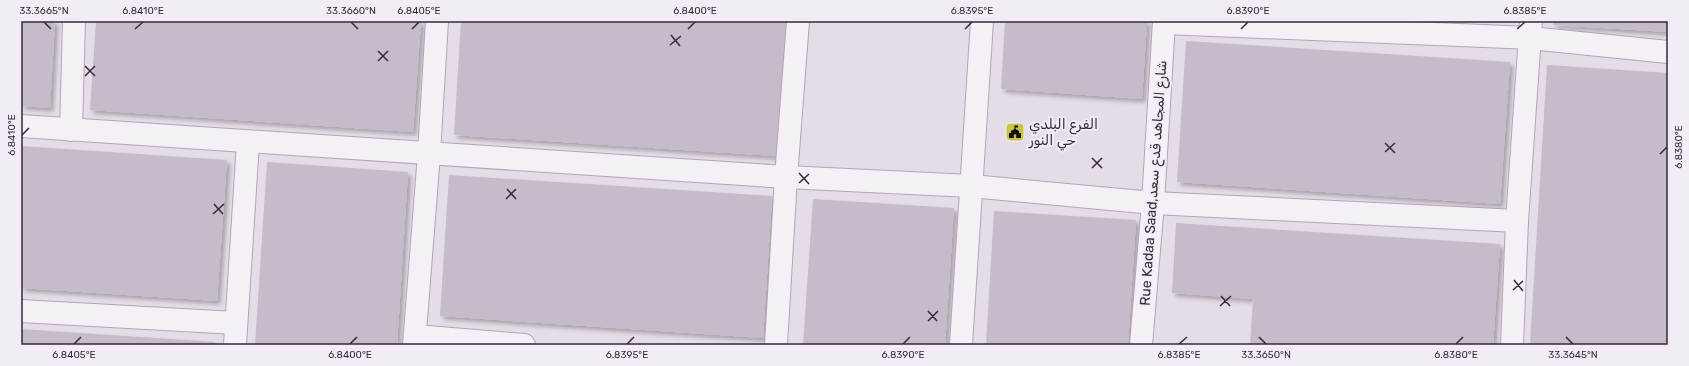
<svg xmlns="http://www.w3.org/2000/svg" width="1689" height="366" font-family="Rubik,Cairo,sans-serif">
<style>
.building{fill:#c5bbc9;filter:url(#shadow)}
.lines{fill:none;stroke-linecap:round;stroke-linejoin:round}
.street-casing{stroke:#b0a6b4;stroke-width:24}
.street{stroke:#f4f0f5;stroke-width:22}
.ticks{fill:none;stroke:#37273d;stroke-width:1.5}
.labels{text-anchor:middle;stroke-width:4;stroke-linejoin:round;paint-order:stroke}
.poi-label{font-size:14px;fill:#37273d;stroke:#f2edf5;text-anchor:start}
.street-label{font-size:14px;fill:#37273d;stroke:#f2edf5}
.neatline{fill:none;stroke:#37273d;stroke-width:1.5}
.ticks-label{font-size:10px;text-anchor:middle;fill:#37273d}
</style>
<defs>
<filter id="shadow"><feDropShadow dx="3.5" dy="3.5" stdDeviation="2" flood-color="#0004"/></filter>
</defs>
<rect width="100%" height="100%" fill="#e4dde7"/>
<g class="building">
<path d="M21,21H55L50,108L21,106Z"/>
<path d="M96,21H421L413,132L90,110Z"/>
<path d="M461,21H786L777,156L454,135Z"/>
<path d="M1005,21H1147L1142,99L1001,89Z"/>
<path d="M1553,21H1668V32L1553,25Z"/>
<path d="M1186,41L1510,62L1500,204L1177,182Z"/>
<path d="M1547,65L1668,73V345H1530Z"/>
<path d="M21,146L227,160L217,301L21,288Z"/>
<path d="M267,162L408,172L397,345H255Z"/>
<path d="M449,175L772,196L763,338L440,316Z"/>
<path d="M813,199L954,208L945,345H803Z"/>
<path d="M994,211L1136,220L1128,345H986Z"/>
<path d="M1176,223L1500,244L1493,345H1250L1253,299L1172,293Z"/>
<path d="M21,329L215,342V345H21Z"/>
</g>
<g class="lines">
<defs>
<g id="street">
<path d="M1164,23L1530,38L1668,52"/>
<path d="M21,126L786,177L971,186L1153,203L1517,221"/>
<path d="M71,130L74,21"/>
<path d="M21,311L236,323"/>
<path d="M415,336L524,345"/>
<path d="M235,345L248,142"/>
<path d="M414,345L429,154L437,21"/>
<path d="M776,345L786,177L798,21"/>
<path d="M961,345L982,21"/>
<path d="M1141,345L1153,203L1164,21"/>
<path d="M1512,345L1517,221L1531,21"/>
</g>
</defs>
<use href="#street" class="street-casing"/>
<use href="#street" class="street"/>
</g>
<path class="ticks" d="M44,22L51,29M351,22L358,29M135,29L143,22M412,29L419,22M688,29L695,22M965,29L972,22M1241,29L1248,22M1517,29L1525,22M671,35L680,46M670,45L681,36M378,51L388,61M378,61L388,51M85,66L95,76M85,76L95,66M22,135L29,128M1385,143L1395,153M1385,152L1395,143M1660,154L1667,147M1092,158L1102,168M1092,168L1102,158M799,173L809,184M799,183L809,174M507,189L516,199M506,199L516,189M214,204L223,214M213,214L224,204M1514,280L1523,291M1513,290L1523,281M1221,296L1230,306M1220,306L1231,296M928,311L937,321M928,321L938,311M1259,337L1266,344M1566,337L1573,344M74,344L81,337M350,344L357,337M627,344L634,337M903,344L910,337M1179,344L1187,337M1456,344L1463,337"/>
<defs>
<symbol id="civic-square" viewBox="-11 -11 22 22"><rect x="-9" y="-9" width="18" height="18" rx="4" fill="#cac444" stroke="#f2edf5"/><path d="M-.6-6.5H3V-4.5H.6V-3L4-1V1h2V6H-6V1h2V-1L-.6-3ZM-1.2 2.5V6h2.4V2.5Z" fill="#111"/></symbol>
</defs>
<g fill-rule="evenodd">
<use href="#civic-square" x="1004" y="121" width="22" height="22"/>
</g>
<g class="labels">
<g class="poi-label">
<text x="1029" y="129">الفرع البلدي<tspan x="1029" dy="16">حي النور</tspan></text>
</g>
<g class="street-label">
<text transform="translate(1153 183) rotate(-86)" y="5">Rue Kadaa Saad,شارع المجاهد قدع سعد</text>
</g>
</g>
<rect width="1689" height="366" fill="none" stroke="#f2edf5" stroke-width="44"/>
<rect x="22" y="22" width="1645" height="322" class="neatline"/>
<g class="ticks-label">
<text x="44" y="14">33.3665°N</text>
<text x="143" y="14">6.8410°E</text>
<text x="351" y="14">33.3660°N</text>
<text x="419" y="14">6.8405°E</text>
<text x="695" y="14">6.8400°E</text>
<text x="972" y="14">6.8395°E</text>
<text x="1248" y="14">6.8390°E</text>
<text x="1525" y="14">6.8385°E</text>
<text transform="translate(11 135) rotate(-90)" y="4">6.8410°E</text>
<text transform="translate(1678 147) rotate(-90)" y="4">6.8380°E</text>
<text x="74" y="358">6.8405°E</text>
<text x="350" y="358">6.8400°E</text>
<text x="627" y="358">6.8395°E</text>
<text x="903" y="358">6.8390°E</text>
<text x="1179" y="358">6.8385°E</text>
<text x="1266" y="358">33.3650°N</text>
<text x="1456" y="358">6.8380°E</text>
<text x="1573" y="358">33.3645°N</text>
</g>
</svg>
